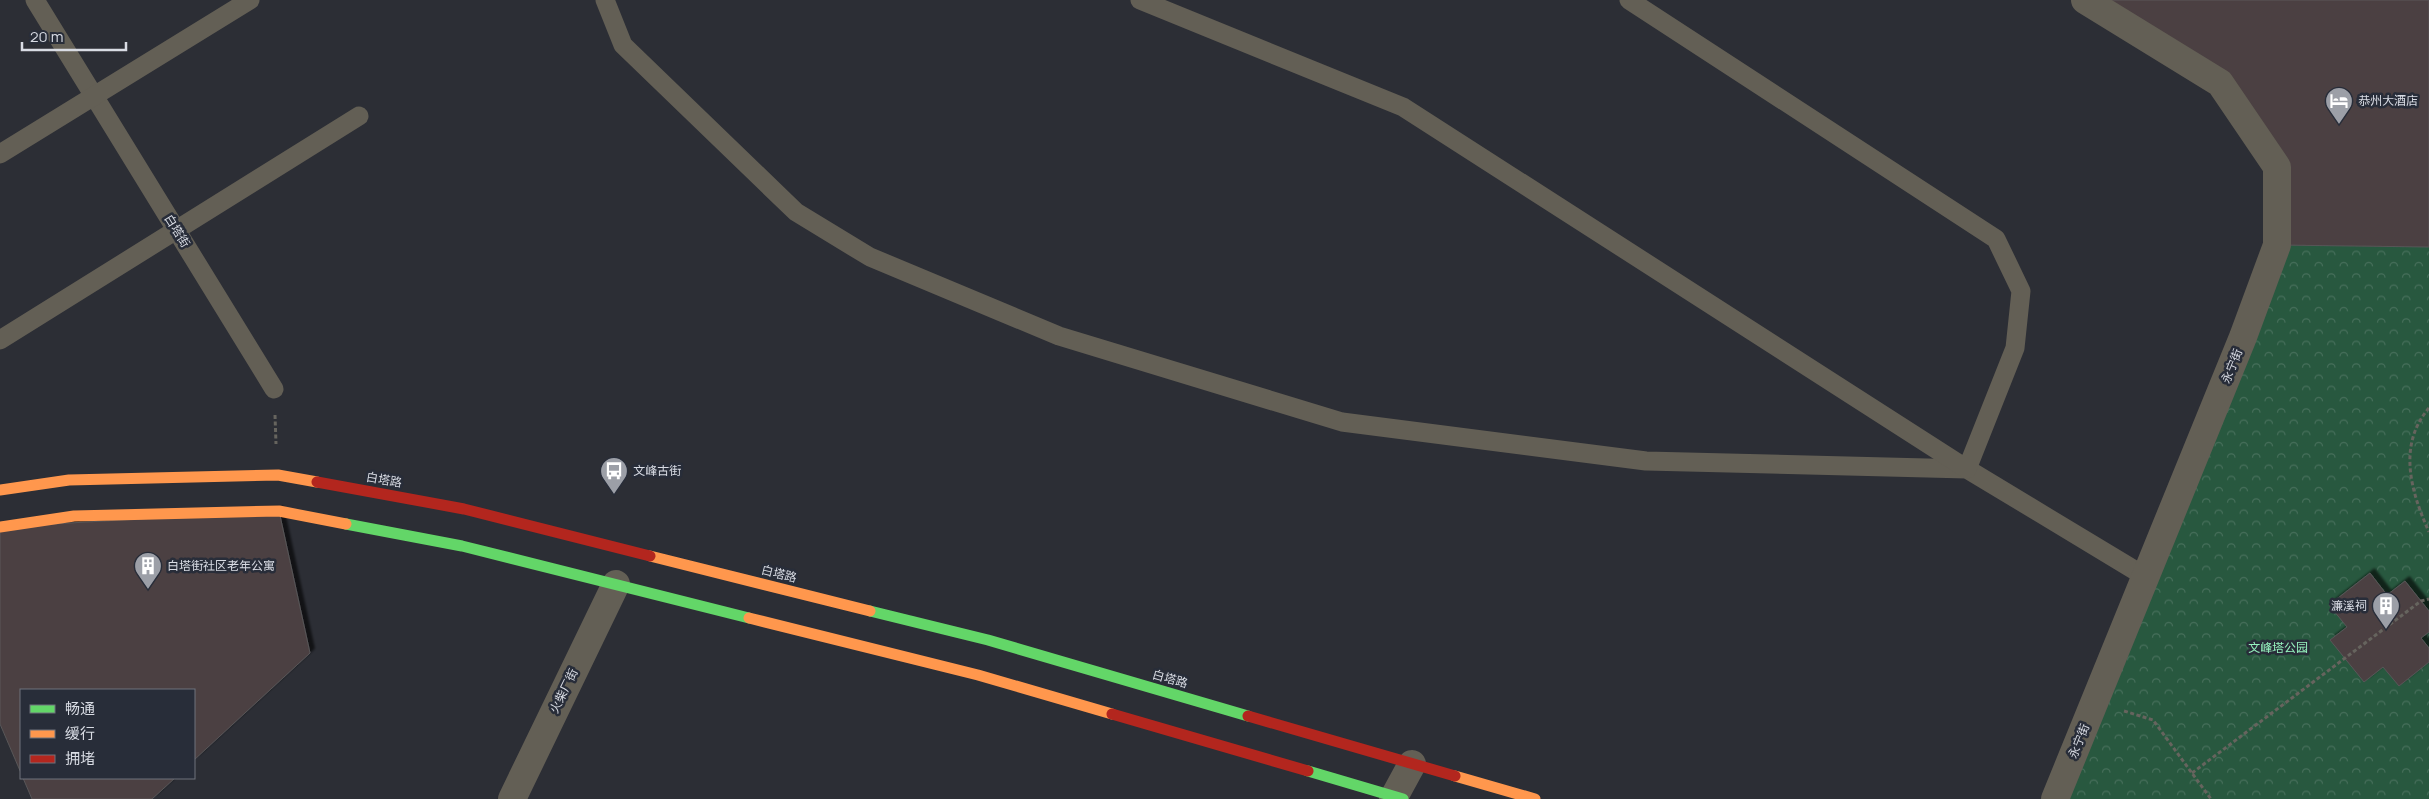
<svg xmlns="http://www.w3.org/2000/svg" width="2429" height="799" font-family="Manrope,'Noto Sans SC',sans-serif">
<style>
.park{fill:url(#park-crowns)}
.building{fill:#4c4142;stroke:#585658;filter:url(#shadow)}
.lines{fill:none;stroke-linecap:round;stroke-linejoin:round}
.path{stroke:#66645e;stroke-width:3;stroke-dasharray:4 2.5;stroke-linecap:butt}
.lane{stroke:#635f55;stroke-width:19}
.street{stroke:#635f55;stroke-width:28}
.fast{stroke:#63d668;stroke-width:11}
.slow{stroke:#ff974d;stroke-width:11}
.jam{stroke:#b3261e;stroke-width:11}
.labels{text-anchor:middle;stroke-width:5;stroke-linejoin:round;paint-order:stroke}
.poi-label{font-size:12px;fill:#d9dce4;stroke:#282d39;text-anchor:start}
.street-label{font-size:12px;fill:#d9dce4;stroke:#282d39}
.park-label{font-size:12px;fill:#96f3be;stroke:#282d39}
</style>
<defs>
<pattern id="park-crowns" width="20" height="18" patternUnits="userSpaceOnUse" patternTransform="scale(1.25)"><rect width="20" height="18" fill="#28583f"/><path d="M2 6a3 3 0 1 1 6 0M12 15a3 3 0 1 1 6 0" fill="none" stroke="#476f5b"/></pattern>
<filter id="shadow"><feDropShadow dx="4.5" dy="-4.5" stdDeviation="1" flood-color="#0009"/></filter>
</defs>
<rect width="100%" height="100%" fill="#2c2e35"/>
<path class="park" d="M2277,245L2429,247V799H2054Z"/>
<g class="building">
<path d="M2085,0H2429V247L2277,245V167L2220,83Z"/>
<path d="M279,511L310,653L194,760V690H21V773L0,724V527Z"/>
<path d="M2370,573L2387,595L2405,581L2429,611V632L2421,638L2429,648V662L2399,686L2383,667L2364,682L2330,640L2347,627L2329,605Z"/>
<path d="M23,778H175L152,799H32Z"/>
</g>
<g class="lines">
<g class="path">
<path d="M2429,408C2397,445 2411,492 2429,532"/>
<path d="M275,415L276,444"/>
<path d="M2124,711L2153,720L2211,799"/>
<path d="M2192,773L2421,601L2429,599"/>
</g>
<g class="lane">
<path d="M35,0L274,389"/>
<path d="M605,0L623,45L796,212L870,257L1059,336L1342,422L1646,461L1967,469L2146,577"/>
<path d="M1140,0L1403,107L1967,469L2015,348L2021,291L1996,239L1629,0"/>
<path d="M0,154L250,0"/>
<path d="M0,340L359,116"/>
</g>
<g class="street">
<path d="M512,799L616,584"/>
<path d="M1393,799L1412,764"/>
<path d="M2055,799L2243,337L2277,245V167L2220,83L2085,0"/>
</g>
<g class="fast">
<path d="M346,524L462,546L749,618"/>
<path d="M870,611L988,640L1248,716"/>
<path d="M1308,771L1403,799"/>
</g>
<g class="slow">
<path d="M0,490L69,480L278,475L317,482"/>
<path d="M0,527L74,516L279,511L346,524"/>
<path d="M650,556L870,611"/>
<path d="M749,618L978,675L1112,714"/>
<path d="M1455,776L1535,799"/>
</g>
<g class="jam">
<path d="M317,482L464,509L650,556"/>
<path d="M1112,714L1308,771"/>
<path d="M1248,716L1455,776"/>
</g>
</g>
<defs>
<symbol id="hotel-pin" viewBox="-11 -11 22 30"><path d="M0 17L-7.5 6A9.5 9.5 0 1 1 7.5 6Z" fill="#9c9fa7" stroke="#282d39"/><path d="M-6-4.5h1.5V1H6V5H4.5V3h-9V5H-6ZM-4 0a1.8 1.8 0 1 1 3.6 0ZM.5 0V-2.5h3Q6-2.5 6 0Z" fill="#fff"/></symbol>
<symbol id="bus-pin" viewBox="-11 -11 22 30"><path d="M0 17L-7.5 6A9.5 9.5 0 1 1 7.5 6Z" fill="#9c9fa7" stroke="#282d39"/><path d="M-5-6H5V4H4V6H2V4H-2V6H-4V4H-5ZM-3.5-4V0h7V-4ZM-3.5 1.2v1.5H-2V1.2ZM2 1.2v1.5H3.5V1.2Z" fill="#fff"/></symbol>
<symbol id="building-pin" viewBox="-11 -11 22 30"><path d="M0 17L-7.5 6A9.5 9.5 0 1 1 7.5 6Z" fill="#9c9fa7" stroke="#282d39"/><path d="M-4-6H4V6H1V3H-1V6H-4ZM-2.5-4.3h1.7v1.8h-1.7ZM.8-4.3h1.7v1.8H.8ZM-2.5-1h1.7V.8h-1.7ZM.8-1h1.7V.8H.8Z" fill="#fff"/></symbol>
</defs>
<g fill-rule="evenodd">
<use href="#hotel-pin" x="2323" y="85" width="32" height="43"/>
<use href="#bus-pin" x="598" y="455" width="32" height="43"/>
<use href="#building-pin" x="132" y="550" width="32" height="43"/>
<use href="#building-pin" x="2370" y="590" width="32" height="43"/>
</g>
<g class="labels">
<g class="poi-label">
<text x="2358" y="105">恭州大酒店</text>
<text x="633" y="475">文峰古街</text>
<text x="167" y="570">白塔街社区老年公寓</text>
<text x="2367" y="610" text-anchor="end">濂溪祠</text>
</g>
<g class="street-label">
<text transform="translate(177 231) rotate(58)" y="4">白塔街</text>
<text transform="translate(2232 366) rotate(-68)" y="4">永宁街</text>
<text transform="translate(384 480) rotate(10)" y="4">白塔路</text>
<text transform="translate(779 574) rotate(14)" y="4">白塔路</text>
<text transform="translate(1170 679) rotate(16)" y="4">白塔路</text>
<text transform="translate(564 691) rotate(-64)" y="4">火柴厂街</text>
<text transform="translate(2079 741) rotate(-68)" y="4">永宁街</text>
</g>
<g class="park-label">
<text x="2278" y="652">文峰塔公园</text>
</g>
</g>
<rect x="20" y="689" width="175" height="90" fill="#282d39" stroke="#6f737d"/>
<rect x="30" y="705" width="25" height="8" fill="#63d668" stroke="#6f737d"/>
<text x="65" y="714" font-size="15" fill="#d9dce4">畅通</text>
<rect x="30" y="730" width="25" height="8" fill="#ff974d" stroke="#6f737d"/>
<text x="65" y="739" font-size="15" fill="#d9dce4">缓行</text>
<rect x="30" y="755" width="25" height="8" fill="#b3261e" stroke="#6f737d"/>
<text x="65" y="764" font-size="15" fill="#d9dce4">拥堵</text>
<path d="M22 42v8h104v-8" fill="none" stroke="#d9dce4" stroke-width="2.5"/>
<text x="30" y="42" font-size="15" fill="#d9dce4" stroke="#282d39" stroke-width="4" paint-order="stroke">20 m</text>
</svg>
